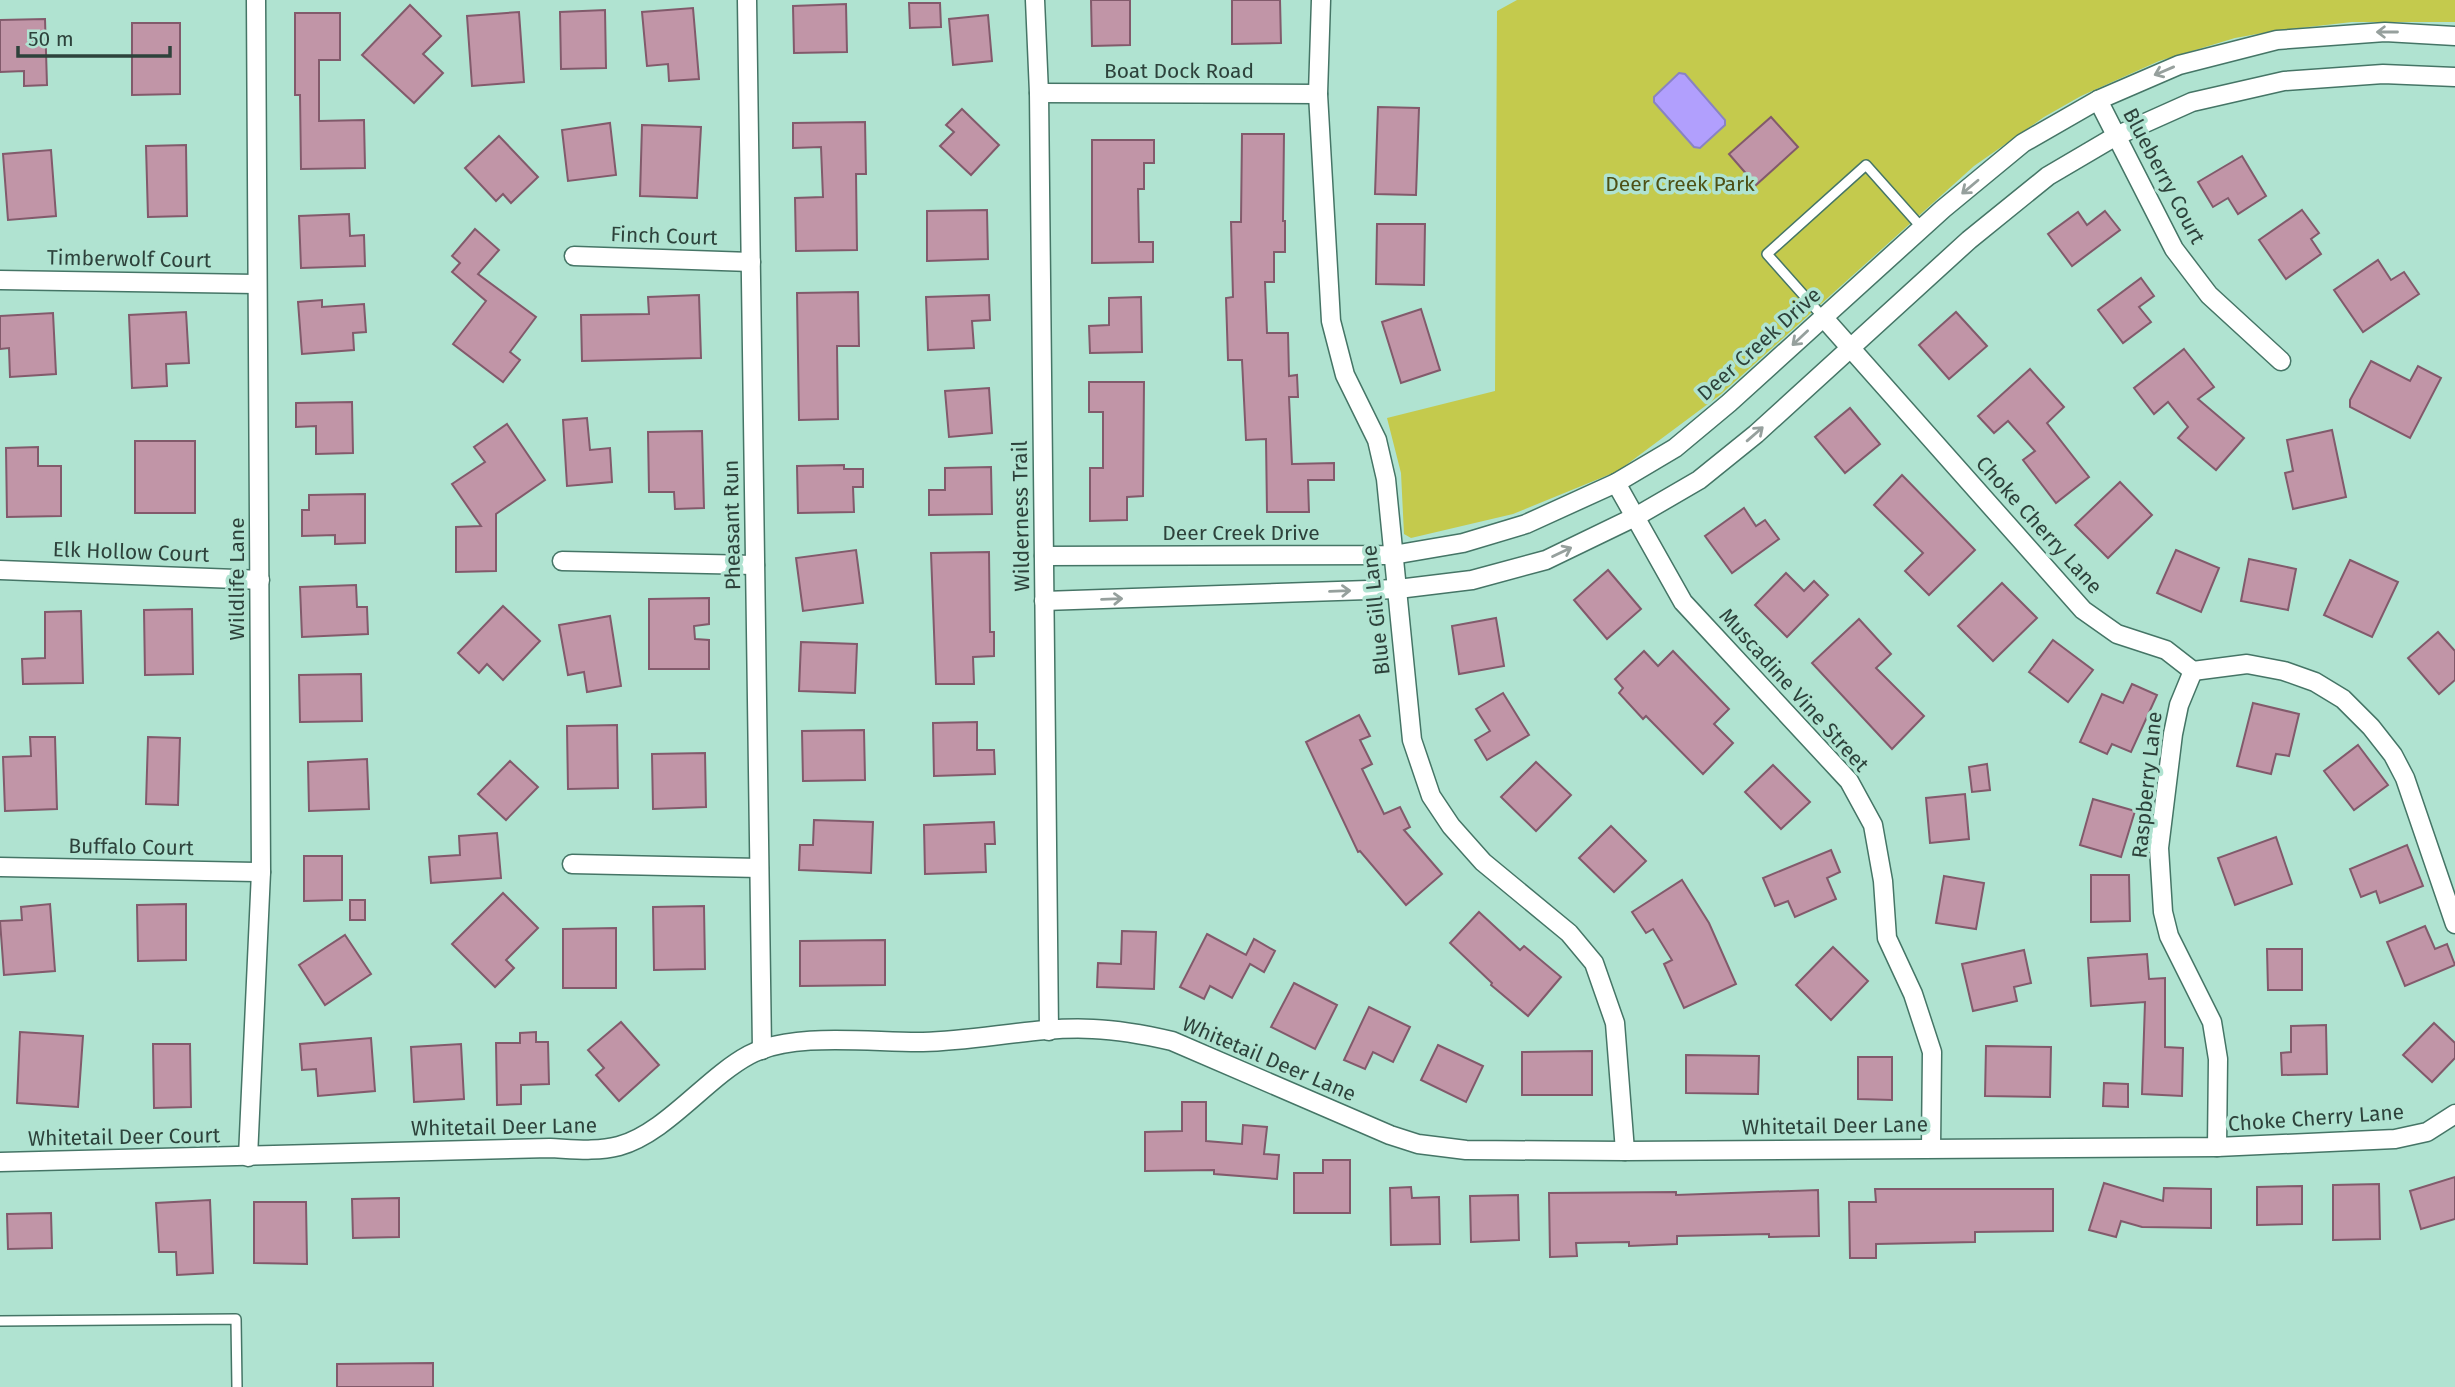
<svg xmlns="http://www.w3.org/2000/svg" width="2455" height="1387" font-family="'Fira Sans',sans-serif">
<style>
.green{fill:#c4ca4d}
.water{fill:#b19ffd;stroke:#8983c3;stroke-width:2}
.building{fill:#c195a7;stroke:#825a6b;stroke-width:2}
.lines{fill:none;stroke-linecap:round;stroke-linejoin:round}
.lane-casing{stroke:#457566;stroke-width:12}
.street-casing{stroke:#457566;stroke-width:21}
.lane{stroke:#fff;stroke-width:9}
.street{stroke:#fff;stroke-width:18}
.oneway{stroke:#96a09d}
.labels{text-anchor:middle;stroke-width:7;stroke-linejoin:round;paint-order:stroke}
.street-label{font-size:21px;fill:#2d423b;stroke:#b0e3d1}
.park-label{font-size:21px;fill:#4d5015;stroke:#b0e3d1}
</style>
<rect width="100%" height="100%" fill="#b0e3d1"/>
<path class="green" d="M1517,0H2455V22H2352L2274,31L2235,38L2159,61L2081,96L2044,117L1974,166L1720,395L1618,471L1513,514L1411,538L1404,534L1401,473L1387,418L1495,391L1497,11Z"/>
<path class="water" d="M1679,73L1685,74L1725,120V125L1700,148L1694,147L1654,102V97Z"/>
<g class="building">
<path d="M1091,0H1130V45L1092,46Z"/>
<path d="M1232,0H1280L1281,43L1232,44Z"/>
<path d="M909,3H940L941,27L910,28Z"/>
<path d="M846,4L847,52L794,53L793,6Z"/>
<path d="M410,5L441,36L423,54L443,73L414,103L362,55Z"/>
<path d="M693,8L699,79L669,81L668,64L647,66L642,12Z"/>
<path d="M605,10L606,68L561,69L560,12Z"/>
<path d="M519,12L524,82L472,86L467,16Z"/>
<path d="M295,13H340V60H319V121L364,120L365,168L301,169L300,95H295Z"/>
<path d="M988,15L992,61L953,65L949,19Z"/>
<path d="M45,19L47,85L24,86V71L0,72V20Z"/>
<path d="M132,23H180V94L132,95Z"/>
<path d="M1378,107L1419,108L1416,195L1375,194Z"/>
<path d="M962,109L999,145L971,175L940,146L954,132L946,125Z"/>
<path d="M1771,117L1798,147L1756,185L1729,154Z"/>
<path d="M865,122L866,174H856L857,250L796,251L795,198L823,197L821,147L793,148V123Z"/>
<path d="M610,123L616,175L568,181L562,130Z"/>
<path d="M642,125L701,127L697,198L640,196Z"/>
<path d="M1242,134H1284L1283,221H1285V252H1274V282H1265L1267,333H1288L1289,376L1297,375L1298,397H1289L1292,464L1334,463V480H1308L1309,512H1267L1266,439L1246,440L1242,360H1228L1226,298L1233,297L1231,222H1241Z"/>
<path d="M499,136L538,177L511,203L503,194L496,201L465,168Z"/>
<path d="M1092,140H1154V163H1144V189H1138L1139,242H1153V262L1092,263Z"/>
<path d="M186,145L187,216L148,217L146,146Z"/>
<path d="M51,150L56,216L8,220L3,154Z"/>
<path d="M2242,156L2266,196L2238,214L2228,198L2213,207L2198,182Z"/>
<path d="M987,210L988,259L927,261V211Z"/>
<path d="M2302,210L2319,233L2311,239L2321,254L2286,279L2259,240Z"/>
<path d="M2105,211L2120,230L2072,266L2048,234L2078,212L2087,225Z"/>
<path d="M349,214L350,236L364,235L365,266L301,268L299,216Z"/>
<path d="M1377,224H1425L1424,285L1376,284Z"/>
<path d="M475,229L499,250L478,274L536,317L510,352L520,360L503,382L453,344L486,301L452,272L460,263L452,256Z"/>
<path d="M2378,260L2391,280L2404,272L2419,294L2363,332L2334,290Z"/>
<path d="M2141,278L2154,296L2139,307L2151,322L2123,343L2098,310Z"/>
<path d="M858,292L859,346H837L838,419L799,420L797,293Z"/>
<path d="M699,295L701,358L582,361L581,315L649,314L648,297Z"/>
<path d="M989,295L990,320L972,321L974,348L928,350L926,297Z"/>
<path d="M1141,297L1142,352L1090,353L1089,326L1109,325V298Z"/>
<path d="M322,300V307L364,304L366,332L353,333L354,350L302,354L298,302Z"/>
<path d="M1421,309L1440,370L1401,383L1382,322Z"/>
<path d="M186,312L189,363L166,364L167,386L132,388L129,315Z"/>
<path d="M1956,312L1987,346L1949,379L1919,345Z"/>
<path d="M53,313L56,374L10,377L9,348L0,349V316Z"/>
<path d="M2184,349L2214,387L2198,399L2244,438L2216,470L2178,438L2188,427L2168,402L2154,414L2134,388Z"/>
<path d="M2371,361L2410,381L2418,366L2441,378L2410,438L2350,407V400Z"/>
<path d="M2030,369L2064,407L2047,423L2089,477L2056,503L2023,460L2035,451L2008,421L1994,433L1978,416Z"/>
<path d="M1089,382H1144L1143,496L1127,497V520L1090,521V468H1103V412H1089Z"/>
<path d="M989,388L992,433L949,437L945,391Z"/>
<path d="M352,402L353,453L316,454V426L296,427V403Z"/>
<path d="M1850,408L1880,444L1845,473L1815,437Z"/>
<path d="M587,418L590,450L610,448L612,482L567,486L563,420Z"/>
<path d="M507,424L545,480L496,514V571L456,572V527L481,526L452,484L485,462L474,447Z"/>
<path d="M2332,430L2346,497L2293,509L2285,473L2293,471L2287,440Z"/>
<path d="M702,431L704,508L675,509L674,492H649L648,432Z"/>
<rect x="135" y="441" width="60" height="72"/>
<path d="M38,447V466H61V516L7,517L6,448Z"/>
<path d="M844,465V469H863V487H853L854,512L798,513L797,466Z"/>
<path d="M991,467L992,514L929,515V490H945V468Z"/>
<path d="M1902,475L1975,550L1929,595L1905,571L1923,553L1874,505Z"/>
<path d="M2120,482L2152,515L2108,558L2075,525Z"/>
<path d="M365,494V543L335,544V535L302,536V510H309V495Z"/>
<path d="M1744,508L1756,526L1765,520L1779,539L1732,573L1705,536Z"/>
<path d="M856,550L863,603L803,611L796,558Z"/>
<path d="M2176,550L2219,568L2201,612L2157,593Z"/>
<path d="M989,552L990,632H994V656L973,657L974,684H936L931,553Z"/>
<path d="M2249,559L2296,569L2288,610L2241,601Z"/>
<path d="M2350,560L2398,582L2372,637L2324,615Z"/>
<path d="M1608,570L1641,609L1607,639L1574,600Z"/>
<path d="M1786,573L1804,591L1814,581L1828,595L1787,637L1755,605Z"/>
<path d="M2002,583L2037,618L1993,661L1958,626Z"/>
<path d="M356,585L357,607H367L368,634L302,637L300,587Z"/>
<path d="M709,598V624L694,626L695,639L709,640V669H649V599Z"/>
<path d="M503,606L540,641L503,680L487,664L479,673L458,653Z"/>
<path d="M192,609L193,674L145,675L144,610Z"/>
<path d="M81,611L83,683L23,684L22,659L45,658V612Z"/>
<path d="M610,616L621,686L587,692L584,672L568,675L559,625Z"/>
<path d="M1496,618L1504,666L1459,674L1452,626Z"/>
<path d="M1859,619L1891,654L1876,668L1924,716L1892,749L1812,663Z"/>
<path d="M2438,632L2455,651V680L2439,694L2408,658Z"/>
<path d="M2053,640L2093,670L2068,702L2029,672Z"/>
<path d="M801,642L857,644L855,693L799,691Z"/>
<path d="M1644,651L1658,666L1673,651L1729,709L1714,724L1733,743L1703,774L1646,716L1643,719L1619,693L1623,688L1615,679Z"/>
<path d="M361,674L362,721L300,722L299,675Z"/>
<path d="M2132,684L2157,695L2131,752L2112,744L2107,754L2080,742L2102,694L2123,703Z"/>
<path d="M1503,693L1529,735L1487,760L1475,740L1490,731L1476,709Z"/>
<path d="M2253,703L2299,714L2289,756L2276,754L2271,774L2237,766Z"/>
<path d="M1359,715L1370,736L1360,740L1372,764L1362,769L1384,814L1400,807L1410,827L1404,830L1442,874L1406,905L1360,851L1358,852L1306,742Z"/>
<path d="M977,722V750H994L995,774L934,776L933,723Z"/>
<path d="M617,725L618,788L568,789L567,726Z"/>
<path d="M864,730L865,780L803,781L802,731Z"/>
<path d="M30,737H55L57,809L5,811L3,757L31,756Z"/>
<path d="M148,737L180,738L178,805L146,804Z"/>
<path d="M2358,745L2388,785L2354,810L2324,771Z"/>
<path d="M705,753L706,807L653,809L652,754Z"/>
<path d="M367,759L369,809L309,811L308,762Z"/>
<path d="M510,761L538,787L506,820L478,794Z"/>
<path d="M1536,762L1571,795L1536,831L1501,797Z"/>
<path d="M1987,764L1990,790L1972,792L1969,767Z"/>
<path d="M1773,765L1810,802L1781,829L1745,792Z"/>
<path d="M1965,794L1969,839L1930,843L1926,798Z"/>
<path d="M2093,799L2135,811L2121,857L2080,845Z"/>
<path d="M814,820L873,822L871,873L799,870L800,845H813Z"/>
<path d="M994,822L995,844H985L986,872L925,874L924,825Z"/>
<path d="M1611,826L1646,861L1614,892L1579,858Z"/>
<path d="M497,833L501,878L431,883L429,857L460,855L459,836Z"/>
<path d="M2276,837L2292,884L2235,905L2218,858Z"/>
<path d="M2407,845L2423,886L2380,903L2376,891L2361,897L2350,869Z"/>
<path d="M1831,850L1840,872L1827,878L1836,899L1795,917L1788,901L1775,906L1763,878Z"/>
<path d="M304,856H342V900L304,901Z"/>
<path d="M2091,875H2129L2130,921L2091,922Z"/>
<path d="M1944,876L1984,883L1976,929L1936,923Z"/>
<path d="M1682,880L1709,923L1736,984L1684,1008L1664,964L1672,960L1653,929L1646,933L1632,912Z"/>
<path d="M503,893L538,928L506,960L514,968L495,987L452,944Z"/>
<rect x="350" y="900" width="15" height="20"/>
<path d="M50,904L55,971L4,975L0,921L22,920L21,907Z"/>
<path d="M186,904V960L138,961L137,905Z"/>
<path d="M704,906L705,969L654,970L653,907Z"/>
<path d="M1479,912L1520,950L1524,946L1561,977L1528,1016L1491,985L1492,983L1450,943Z"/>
<path d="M2425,926L2435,949L2447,944L2455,965L2405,986L2387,942Z"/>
<path d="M616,928V988H563V929Z"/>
<path d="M1122,931L1156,932L1154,989L1097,987L1098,963L1121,964Z"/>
<path d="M1207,934L1246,955L1254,939L1275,951L1264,972L1250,964L1232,998L1210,986L1204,999L1180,987Z"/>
<path d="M345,935L371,974L325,1005L299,965Z"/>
<path d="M885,940V985L800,986V941Z"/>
<path d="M1833,947L1868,981L1831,1020L1796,985Z"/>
<path d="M2267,949H2302V990H2268Z"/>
<path d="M2024,950L2031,983L2014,987L2017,1001L1973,1011L1962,964Z"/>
<path d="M2147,954L2149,979L2165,978V1047L2183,1048L2182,1096L2142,1094L2145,1002L2091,1006L2088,958Z"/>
<path d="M1294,983L1337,1005L1315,1049L1271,1027Z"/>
<path d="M1369,1007L1410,1027L1393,1062L1373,1052L1365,1069L1344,1060Z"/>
<path d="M621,1022L659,1065L619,1101L596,1075L604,1068L588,1050Z"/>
<path d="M2434,1023L2455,1043V1058L2432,1082L2403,1055Z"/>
<path d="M2326,1025L2327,1074L2282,1075L2281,1053L2291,1052V1026Z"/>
<path d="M20,1032L83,1036L78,1107L17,1103Z"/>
<path d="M536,1032V1042H548L549,1084L521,1085V1104L497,1105L496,1043H520V1033Z"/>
<path d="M371,1038L375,1091L318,1096L316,1069L302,1070L300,1044Z"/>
<path d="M153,1044H190L191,1107L154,1108Z"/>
<path d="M461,1044L464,1099L414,1102L411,1047Z"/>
<path d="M1438,1045L1483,1066L1466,1102L1421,1080Z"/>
<path d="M1986,1046L2051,1047L2050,1097L1985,1096Z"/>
<path d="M1592,1051V1095H1522V1052Z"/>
<path d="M1686,1055L1759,1056L1758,1094L1686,1093Z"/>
<path d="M1858,1057H1892V1100L1858,1099Z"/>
<path d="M2104,1083L2128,1084V1107L2103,1106Z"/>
<path d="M1182,1102H1206V1141L1242,1144L1243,1125L1267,1127L1264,1154L1279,1155L1277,1179L1214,1174V1170L1145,1171V1132L1182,1131Z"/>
<path d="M1323,1160H1350V1213H1294V1173H1323Z"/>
<path d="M2455,1177V1219L2421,1229L2410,1191Z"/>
<path d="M2104,1183L2163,1201L2164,1188L2211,1189V1228L2142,1227L2121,1221L2116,1237L2089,1230Z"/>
<path d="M2379,1184L2380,1239L2333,1240V1185Z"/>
<path d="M2302,1186V1224L2257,1225V1187Z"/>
<path d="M1411,1187L1412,1198L1439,1197L1440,1244L1391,1245L1390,1188Z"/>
<path d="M1875,1189H2053V1231L1975,1232V1242L1876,1244V1258H1850L1849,1202H1876Z"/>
<path d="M1818,1190L1819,1236L1769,1237V1234L1677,1236V1244L1629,1246V1242L1576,1243L1577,1256L1550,1257L1549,1193L1676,1192V1195Z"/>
<path d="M1518,1195L1519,1240L1471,1242L1470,1196Z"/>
<path d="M399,1198V1237L353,1238L352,1199Z"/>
<path d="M210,1200L213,1273L177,1275L176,1252H159L156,1203Z"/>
<path d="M254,1202H306L307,1264L254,1263Z"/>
<path d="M51,1213L52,1248L8,1249L7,1214Z"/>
<path d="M433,1363V1387H337V1364Z"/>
</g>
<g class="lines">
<defs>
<g id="lane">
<path d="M1823,317L1767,254L1866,165L1922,228"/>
<path d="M0,1321L236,1319L237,1387"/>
</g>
<g id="street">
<path d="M747,0L762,1050"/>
<path d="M1035,0L1039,93L1049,1031"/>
<path d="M1321,0L1318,94L1331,321L1345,375L1377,440L1386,479L1412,740L1431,796L1451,826L1483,862L1569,933L1594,963L1615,1023L1625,1151"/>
<path d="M1039,93L1318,94"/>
<path d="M2098,100L2174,249L2209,295L2281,361"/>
<path d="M574,256L751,262"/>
<path d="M0,280L257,284"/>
<path d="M1823,317L2083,610L2117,634L2166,650L2193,671L2247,664L2284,671L2315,682L2343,699L2371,727L2393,755L2405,778L2455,924"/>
<path d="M1616,483L1683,602L1849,781L1873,825L1883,881L1887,938L1913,994L1932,1052L1931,1148"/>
<path d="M1044,556L1393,555L1463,543L1526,524L1616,483L1675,448L1729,403L1943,209L2023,143L2098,100L2179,65L2277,40L2385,32L2455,36"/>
<path d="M562,561L755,565"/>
<path d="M0,570L260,580"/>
<path d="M1044,601L1398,589L1472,580L1546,560L1637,516L1699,480L1756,434L1969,240L2048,176L2116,136L2192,102L2284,81L2383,74L2455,77"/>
<path d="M2193,671L2179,705L2173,734L2159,848L2163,912L2169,936L2212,1022L2218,1059L2217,1147"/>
<path d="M572,864L759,868"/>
<path d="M0,867L261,872"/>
<path d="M248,1157L261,872L256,0"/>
<path d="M0,1162L550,1148C573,1149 597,1152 619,1146C666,1133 706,1078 749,1055C793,1031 874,1043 923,1042C980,1041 1037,1026 1093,1029C1120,1030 1146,1035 1172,1041L1390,1135L1418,1144L1466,1150L1625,1151L2217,1147L2395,1139L2427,1132L2455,1114"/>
</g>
</defs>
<use href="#lane" class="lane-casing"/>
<use href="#street" class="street-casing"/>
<use href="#lane" class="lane"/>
<use href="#street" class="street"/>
</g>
<defs><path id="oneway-shaft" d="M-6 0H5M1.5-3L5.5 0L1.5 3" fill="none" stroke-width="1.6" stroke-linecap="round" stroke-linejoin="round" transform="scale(1.75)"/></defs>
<g class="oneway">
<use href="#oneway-shaft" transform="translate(2387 32) rotate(180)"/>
<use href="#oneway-shaft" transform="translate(2164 71) rotate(157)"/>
<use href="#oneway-shaft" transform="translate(1970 187) rotate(140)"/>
<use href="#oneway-shaft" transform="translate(1800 338) rotate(137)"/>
<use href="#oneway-shaft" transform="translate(1755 434) rotate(-41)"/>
<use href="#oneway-shaft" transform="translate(1562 552) rotate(-26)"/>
<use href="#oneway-shaft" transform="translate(1340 591) rotate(-2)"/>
<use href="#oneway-shaft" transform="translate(1112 599) rotate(-2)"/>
</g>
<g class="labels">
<g class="street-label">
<text x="1179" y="78">Boat Dock Road</text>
<text transform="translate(2164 176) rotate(62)" y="7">Blueberry Court</text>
<text transform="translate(664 236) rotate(2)" y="7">Finch Court</text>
<text transform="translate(129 259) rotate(1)" y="7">Timberwolf Court</text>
<text transform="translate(1759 344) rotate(-42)" y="7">Deer Creek Drive</text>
<text transform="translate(1021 516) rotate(-91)" y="7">Wilderness Trail</text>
<text transform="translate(732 525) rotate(-91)" y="7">Pheasant Run</text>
<text transform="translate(2039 525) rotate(48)" y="7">Choke Cherry Lane</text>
<text x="1241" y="540">Deer Creek Drive</text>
<text transform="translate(131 552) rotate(2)" y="7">Elk Hollow Court</text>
<text transform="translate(237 579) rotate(-90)" y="7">Wildlife Lane</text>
<text transform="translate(1376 610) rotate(-96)" y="7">Blue Gill Lane</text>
<text transform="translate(1794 690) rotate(48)" y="7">Muscadine Vine Street</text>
<text transform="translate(2147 785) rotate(-84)" y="7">Raspberry Lane</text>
<text transform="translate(131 847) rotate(1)" y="7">Buffalo Court</text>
<text transform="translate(1269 1059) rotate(23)" y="7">Whitetail Deer Lane</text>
<text transform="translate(2316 1118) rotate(-4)" y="7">Choke Cherry Lane</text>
<text transform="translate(1835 1126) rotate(-1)" y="7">Whitetail Deer Lane</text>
<text transform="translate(504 1127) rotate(-1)" y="7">Whitetail Deer Lane</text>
<text transform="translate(124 1137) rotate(-1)" y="7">Whitetail Deer Court</text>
</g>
<g class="park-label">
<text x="1680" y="191">Deer Creek Park</text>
</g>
</g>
<path d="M18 46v10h152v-10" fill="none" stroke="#2d423b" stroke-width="3.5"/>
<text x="28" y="46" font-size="21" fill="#2d423b" stroke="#b0e3d1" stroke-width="5" paint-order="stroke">50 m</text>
</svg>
